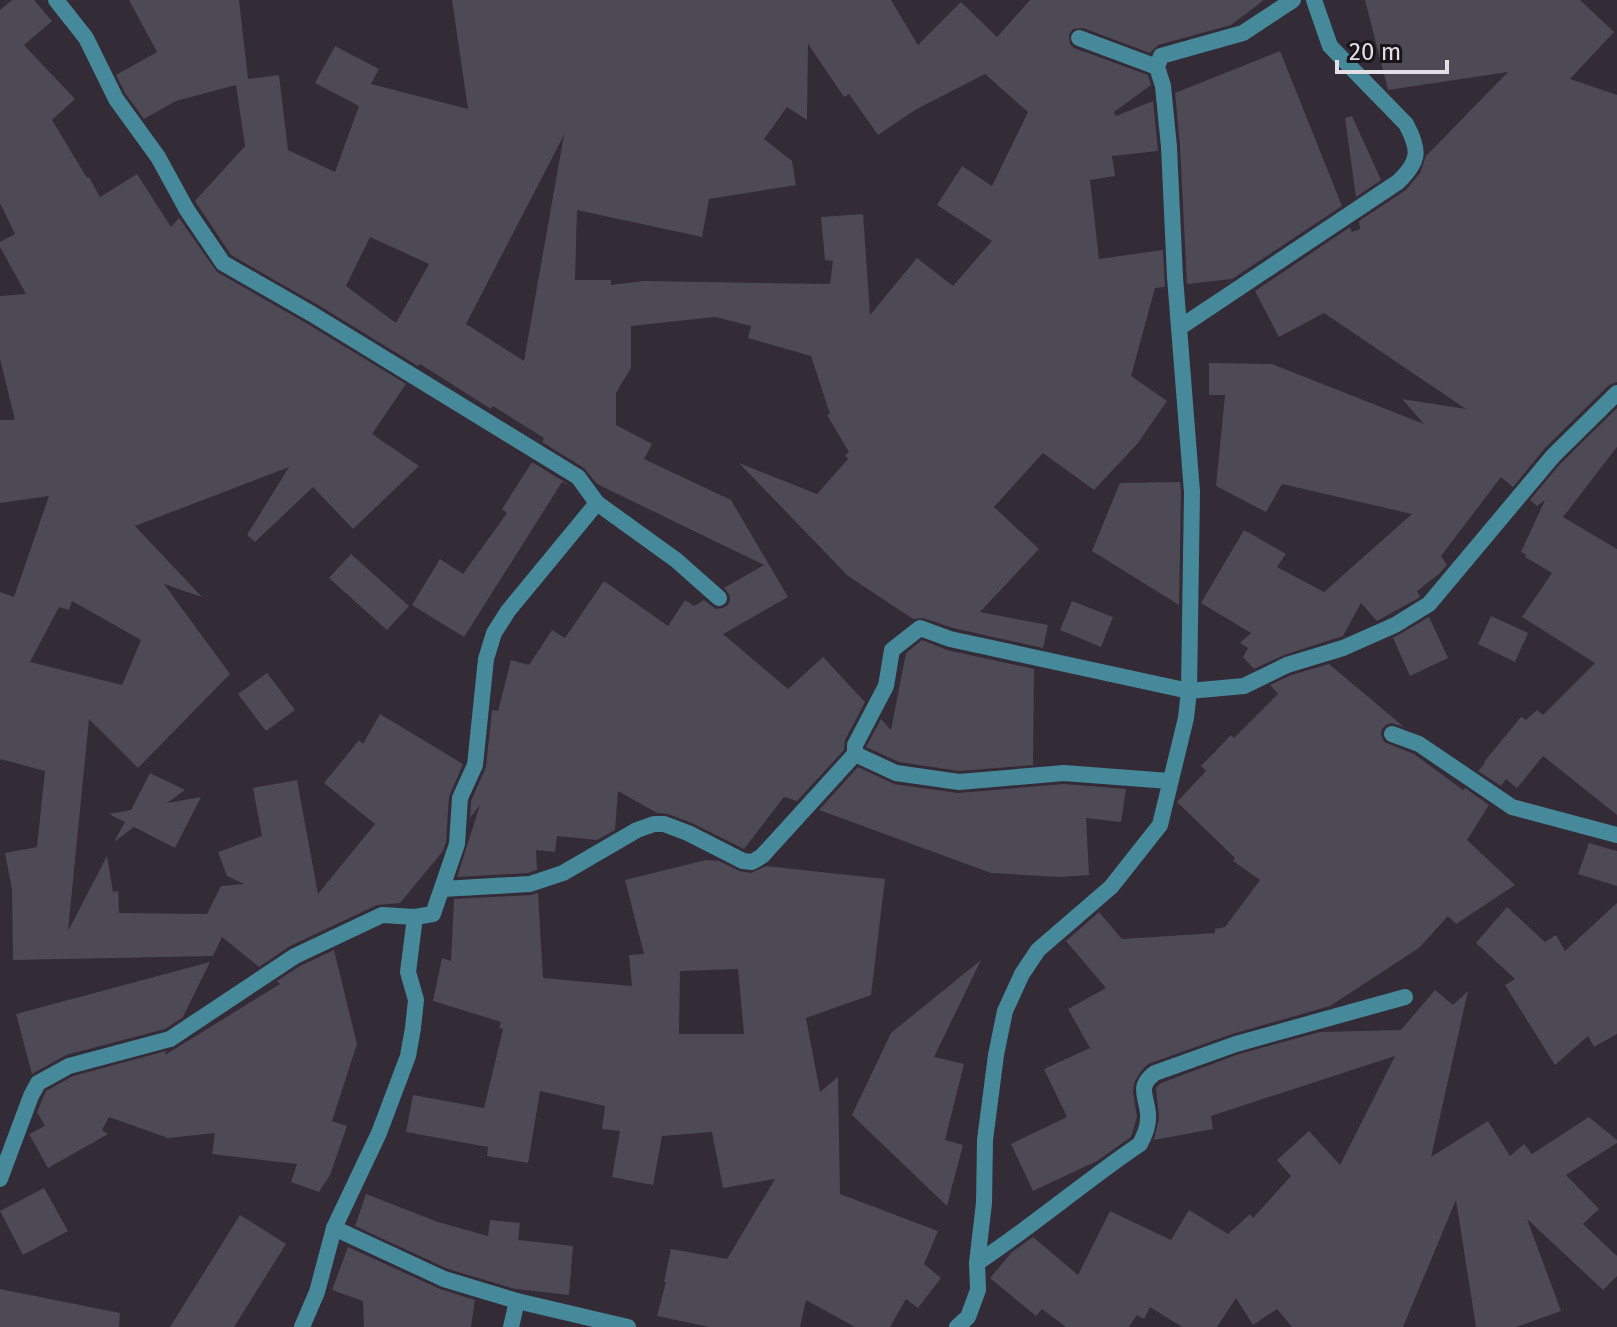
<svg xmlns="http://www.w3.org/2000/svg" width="1617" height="1327" font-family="'Fira Sans',sans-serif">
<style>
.building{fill:#4d4955;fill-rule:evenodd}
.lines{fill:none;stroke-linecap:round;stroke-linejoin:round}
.minor{stroke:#46899a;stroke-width:16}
</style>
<rect width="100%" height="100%" fill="#332b35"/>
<g class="building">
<path d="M12,0H34L52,21L24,45L75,99L52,120L87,178L89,177L100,197L137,174L171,227L179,218L217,272L306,323L406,384L372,434L419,466L353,529L313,487L255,542L247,535L289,467L135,526L202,597L164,584L230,674L138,768L89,719L68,931L107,856L113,892L118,891L119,913L207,914L221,886L244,884L227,876L218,852L262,836L253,788L297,780L318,894L375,824L324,783L359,740L363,744L380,714L463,764L449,797L446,842L443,851L400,903L377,905L290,946L259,967L222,937L213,956L13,960L12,889L5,853L37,847L45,771L0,759V592L14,597L49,496L0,503V420H15L0,359V296L26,294L0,247V242L15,234L0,203V10ZM72,601L141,640L122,685L30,662L59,607L69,610Z"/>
<path d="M129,0H239L248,79L279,75L288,150L335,172L359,106L315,83L335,46L379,69L371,84L468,109L452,0H891L918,45L961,2L997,37L1030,0H1264L1231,25L1158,45L1150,53L1083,28L1073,29L1069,35L1070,44L1074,48L1148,75L1151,85L1114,112L1116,116L1153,101L1158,151L1112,156L1115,176L1090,180L1099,259L1163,250L1165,287L1155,288L1131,376L1167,401L1138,443L1094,490L1043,453L994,507L1039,549L980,612L1048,625L1043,648L953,628L923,618L913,619L848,576L739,463L817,494L848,459L845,455L849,452L827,415L830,414L811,356L748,338L751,326L715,317L631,326V368L616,393V425L652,444L644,459L731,500L788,597L723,634L788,689L823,657L865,702L845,740L844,750L797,801L784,797L744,849L692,823L668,814L657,813L618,791L615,830L597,840L557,836L555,852L536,850L537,870L528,873L457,877L480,805L470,818L471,801L486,767L492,710L498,711L511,660L529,665L552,630L565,638L604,581L668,626L685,600L694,606L704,600L716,609L723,608L728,605L730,599L729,594L724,588L764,565L597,484L584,468L542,442L544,438L493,406L491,409L420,364L418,366L318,305L231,255L195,201L245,146L236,85L176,101L144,119L125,93L116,75L157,52ZM808,44L844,97L849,94L878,135L915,110L985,74L1028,112L992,186L962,166L937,205L992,241L953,286L917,258L870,315L863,214L821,217L825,260L833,261L830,284L644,281L611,285V280H575L577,210L702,237L709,199L796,185L792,161L764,139L787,107L807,120ZM564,135L554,191L524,361L466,324ZM370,237L429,264L396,323L346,286Z"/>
<path d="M1365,0H1580L1614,32L1570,79L1617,95V382L1609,385L1545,448L1513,487L1501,477L1441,556L1447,565L1439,574L1417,591L1420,597L1377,621L1361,603L1343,636L1284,655L1254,669L1243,657L1248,648L1240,643L1251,633L1201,603L1244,530L1286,554L1277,567L1324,592L1412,514L1282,484L1266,512L1216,486L1225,395H1209V363L1272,364L1424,424L1402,399L1466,409L1324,313L1279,337L1255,291L1350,227L1352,232L1360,229L1359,221L1406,190L1420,173L1426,156L1508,72L1388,90Z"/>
<path d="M1280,51L1342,206L1232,279L1187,284L1180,146L1175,93Z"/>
<path d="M1352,116L1381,180L1356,197L1345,118Z"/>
<path d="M1617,408V447L1563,517L1617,549V815L1543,756L1517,788L1506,779L1501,786L1478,771L1485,763L1484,762L1521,717L1526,720L1537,710L1543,715L1595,663L1522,617L1552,573L1525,557L1526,555L1521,552L1545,500L1537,506L1530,500L1561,463Z"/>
<path d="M532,462L571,486L562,482L464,637L412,605L440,559L463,574L507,513L502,509Z"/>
<path d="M1180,482L1181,492L1179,605L1092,551L1120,483Z"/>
<path d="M351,554L409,606L387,630L329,578Z"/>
<path d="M1072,601L1113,617L1101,647L1060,630Z"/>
<path d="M1491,616L1528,633L1515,662L1478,644Z"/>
<path d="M1429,617L1448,658L1410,676L1393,638Z"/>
<path d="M922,640L947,650L1034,669L1033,765L959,771L899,762L866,747L881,719L891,730L906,653Z"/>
<path d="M1329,664L1404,727L1391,723L1386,725L1382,729L1381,735L1384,742L1414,754L1463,790L1465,788L1489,805L1467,840L1515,885L1456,924L1448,916L1419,948L1330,1006L1232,1034L1148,1064L1141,1071L1134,1083L1133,1092L1137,1117L1131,1137L1097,1161L1033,1191L1011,1144L1067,1117L1044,1069L1090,1048L1068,1009L1106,988L1066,941L1099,912L1122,939L1215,933V929L1225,927L1260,880L1233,861L1235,858L1177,802L1206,771L1201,766L1231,735L1234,738L1278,694L1270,685L1291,675Z"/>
<path d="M267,673L295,710L266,731L238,694Z"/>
<path d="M858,767L894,784L958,793L1064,784L1126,789L1121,822L1086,818L1089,875L1059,877L991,873L819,810Z"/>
<path d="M150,773L185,790L167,803L201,797L175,848L134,827L114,842L125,822L109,814L131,810Z"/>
<path d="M1589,843L1617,851V886L1578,874Z"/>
<path d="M706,860L719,861L739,871L751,873L766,866L885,879L871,995L806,1018L820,1092L838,1077L840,1194L938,1231L924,1264L941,1278L918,1308L906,1299L890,1327H855L806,1300L800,1327H709L657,1316L666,1282H664L671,1249L727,1259L775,1179L723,1188L712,1132L662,1136L653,1185L612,1177L620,1131L602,1129L605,1106L540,1091L528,1163L487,1156L488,1147L406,1132L413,1095L484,1108L503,1029L499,1028L501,1022L433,1001L442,958L451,961L454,899L531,895L538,893L543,978L632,986L629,955L644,954L625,880ZM738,969L744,1034H679L680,971Z"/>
<path d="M1617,903V1034L1594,1047L1588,1036L1555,1065L1505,985L1515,979L1476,943L1507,907L1545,942L1556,935L1565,951Z"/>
<path d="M334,950L357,1044L332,1121L347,1126L330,1175L319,1192L291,1182L297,1164L212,1154L215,1133L168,1138L109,1117L102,1130L108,1134L48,1168L29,1134L45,1126L37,1112L46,1091L73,1076L166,1051L165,1055L280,984L277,981L300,966Z"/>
<path d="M981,960L934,1057L964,1064L945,1140L963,1145L947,1206L852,1115L891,1033Z"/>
<path d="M210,962L183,1017L165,1029L66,1055L32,1074L16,1014Z"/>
<path d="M1435,990L1453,1005L1468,991L1431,1157L1488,1121L1510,1156L1524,1144L1532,1154L1589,1117L1617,1140V1143L1566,1175L1599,1209L1583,1224L1617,1256V1276L1603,1290L1527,1219L1561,1311L1516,1327H1476L1456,1200L1403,1327H1292L1277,1309L1253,1325L1236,1298L1217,1327H1182L1150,1307L1144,1319L1137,1315L1129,1327H1066L1042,1309L1036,1316L990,1278L1012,1252L1033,1237L1078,1275L1110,1211L1171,1240L1189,1210L1228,1234L1250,1214L1253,1218L1291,1176L1277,1160L1309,1131L1340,1165L1395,1056L1211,1116L1213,1129L1154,1140L1159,1118L1156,1088L1161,1083L1239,1054L1320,1032L1401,1030Z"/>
<path d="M44,1188L68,1231L23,1255L0,1211Z"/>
<path d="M366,1194L438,1222L488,1236L490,1220L520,1223L518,1240L573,1246L569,1295L515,1289L448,1269L355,1226Z"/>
<path d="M240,1215L286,1244L234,1327H170Z"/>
<path d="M348,1247L440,1289L475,1300L471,1327H364L363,1301L332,1290Z"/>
<path d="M0,1289L120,1313L119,1327H0Z"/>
</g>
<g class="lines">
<g class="minor">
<path d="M56,0L86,38L116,99L158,157L187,210L223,263L312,314L578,477L597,503L676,560L719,598"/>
<path d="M1079,38L1157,67"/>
<path d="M1179,328L1398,182C1420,161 1420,150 1406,124L1330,46L1314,0"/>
<path d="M1392,734L1419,744L1512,807L1617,835"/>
<path d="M855,754L896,773L959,782L1064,773L1169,781"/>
<path d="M442,889L530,884L563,873L637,830L654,824H664L688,833L743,861L752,862L762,856L855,754V745L886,686L892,650L920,628L950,639L1189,691L1244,686L1287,665L1343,648L1395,625L1429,604L1553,456L1617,393"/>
<path d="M0,1179L31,1096L38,1083L69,1066L170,1039L295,956L382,915L415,917"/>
<path d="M334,1228L444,1279L517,1301L628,1327"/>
<path d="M977,1263C1033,1226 1084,1182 1140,1144C1145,1134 1149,1125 1148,1113C1146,1095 1137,1086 1155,1073L1236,1044L1405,997"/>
<path d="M302,1327L317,1292L334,1228L379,1133L408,1056L413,1028L416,1000L408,972L415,917L433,914L457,844L460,798L475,765L486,659L494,633L508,611L597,503"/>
<path d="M511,1327L517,1301"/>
<path d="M957,1327L968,1317L978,1290L977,1263L984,1203L985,1140L996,1055L1005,1011L1022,974L1038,950L1111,887L1160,825L1186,718L1189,691L1192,492L1175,277L1169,147L1163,86L1157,67L1161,56L1243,33L1293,0"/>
</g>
</g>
<path d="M1337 60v12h110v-12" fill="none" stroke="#e4dfe5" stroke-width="4"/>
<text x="1349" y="60" font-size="24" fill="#e4dfe5" stroke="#191519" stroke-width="6" paint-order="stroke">20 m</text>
</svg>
